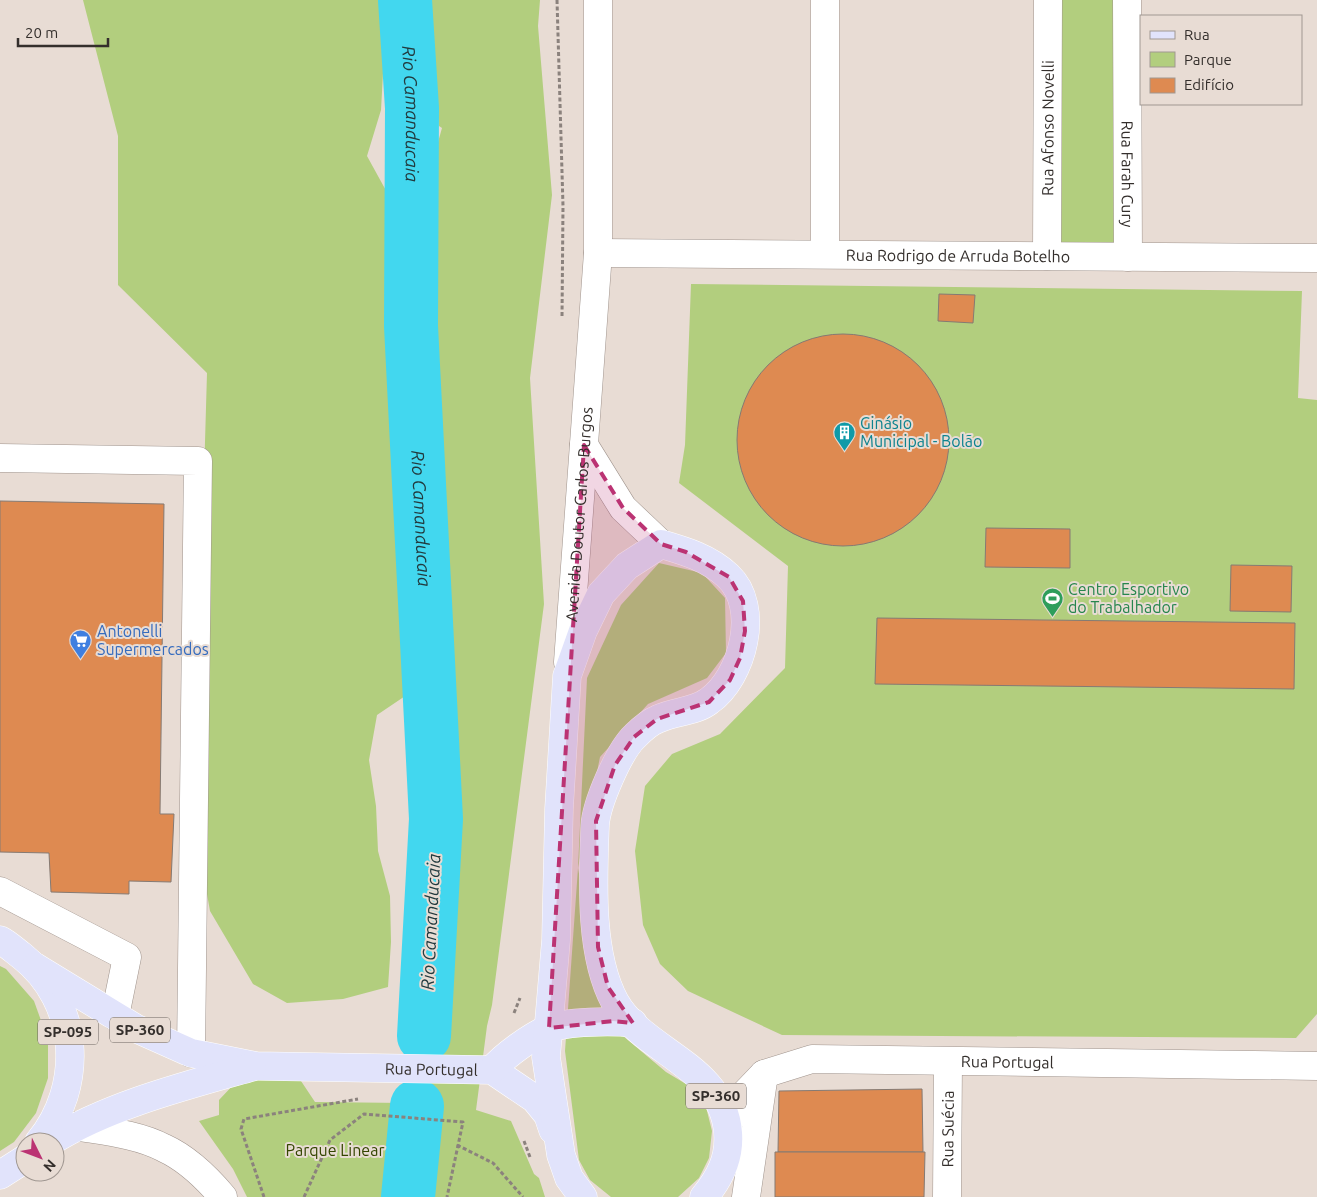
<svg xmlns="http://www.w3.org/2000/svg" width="1317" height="1197" font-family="Ubuntu,sans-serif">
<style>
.green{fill:#b2ce7e}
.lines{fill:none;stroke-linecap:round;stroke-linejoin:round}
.river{stroke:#42d7ef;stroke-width:54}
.building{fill:#de8a51;stroke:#857a73}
.minor-casing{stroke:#a0948d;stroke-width:29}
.major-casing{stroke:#fff;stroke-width:29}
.path{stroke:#8b827d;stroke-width:3;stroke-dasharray:4 2.5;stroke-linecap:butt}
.minor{stroke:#fff;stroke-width:28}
.major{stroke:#e1e3fb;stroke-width:28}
.marked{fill:#bb3373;fill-opacity:0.2;stroke:#bb3373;stroke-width:4;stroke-dasharray:10 6;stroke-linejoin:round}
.labels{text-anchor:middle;stroke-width:4;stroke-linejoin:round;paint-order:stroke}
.shield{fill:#e8dcd4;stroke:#6a635e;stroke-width:1}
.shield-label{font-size:15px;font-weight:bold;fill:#342f2c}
.street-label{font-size:16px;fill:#342f2c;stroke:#e8dcd4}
.culture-label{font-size:16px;fill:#0d838f;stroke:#e8dcd4;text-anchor:start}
.leisure-label{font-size:16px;fill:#27864d;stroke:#e8dcd4;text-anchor:start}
.shop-label{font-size:16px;fill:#366cbe;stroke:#e8dcd4;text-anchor:start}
.park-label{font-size:16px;fill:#344600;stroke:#e8dcd4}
.water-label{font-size:18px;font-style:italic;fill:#223a3e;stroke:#e8dcd4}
</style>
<rect width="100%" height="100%" fill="#e8dcd4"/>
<g class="green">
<path d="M83,0H387L381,110L367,156L389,196L429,174L442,128L439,126L425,0H540L538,26L552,195L530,378L544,604L492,1005L487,1026L476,1110L511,1121L534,1174L539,1178L545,1197H247L233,1169L199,1121L219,1115V1100L253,1064L287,1060L315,1102L406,1103L408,1045L451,909L447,818L435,773L438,727L417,688L377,715L369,760L376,806L378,851L390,896L391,942L388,987L343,999L287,1003L253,984L210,911L194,821L207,373L118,285V136Z"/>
<rect x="1058" y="0" width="56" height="246"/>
<path d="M691,284L1302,291L1298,398L1317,400V1014L1296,1038L782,1035L688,991L660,964L643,925L635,851L645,786L672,754L720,734L785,668L788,566L679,483L685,445Z"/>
<path d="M659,563L702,573L725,598L726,653L707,678L648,704L600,757L578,868L604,1020L666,1072L691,1087L706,1107L712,1131L709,1158L699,1178L678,1197H611L590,1180L579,1160L565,1051L578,868L587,678L621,605Z"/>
<path d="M0,966L6,969L34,1001L48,1040V1078L36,1113L14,1142L0,1151Z"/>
</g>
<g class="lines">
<g class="river">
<path id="s1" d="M405,0L412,108L411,326L436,819L424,1036"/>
<path d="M408,1197L417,1106"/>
</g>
</g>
<g class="building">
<path d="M939,294L975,295L973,323L938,321Z"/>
<circle cx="843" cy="440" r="106"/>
<path d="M0,501L164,504L160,814H174L171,882L129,881V894L51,892L49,853L0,852Z"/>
<path d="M986,528L1070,529V568L985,567Z"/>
<path d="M1231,565L1292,566L1291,612L1230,611Z"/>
<path d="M877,618L1295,623L1294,689L875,684Z"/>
<path d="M922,1089L923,1152H778L779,1091Z"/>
<path d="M775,1152H925L924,1197H775Z"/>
</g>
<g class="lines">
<defs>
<g id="minor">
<path id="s2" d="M1127,0L1128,257"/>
<path id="s3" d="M598,253L1317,258"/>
<path d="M825,254V0"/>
<path id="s4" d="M1047,256L1048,0"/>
<path d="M584,445L623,508L661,544"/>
<path d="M0,458L198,461L191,1053"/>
<path id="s5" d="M568,662L598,253V0"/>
<path d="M0,891L127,957L115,1016"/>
<path id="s6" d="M728,1125L740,1099L764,1074L812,1059L1317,1066"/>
<path d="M74,1126C103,1131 138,1134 164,1148C188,1159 207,1178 223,1197"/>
<path d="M746,1197L764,1074"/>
<path id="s7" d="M947,1197L948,1062"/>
</g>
<g id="major">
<path d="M0,940C8,944 15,951 22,956C80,1002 85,1086 39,1142"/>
<path id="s8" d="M35,967L135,1028L191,1053L256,1066L492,1070L535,1099L548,1115L553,1130"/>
<path d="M492,1070C504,1056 530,1037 548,1029C566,1021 613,1021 633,1023"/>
<path d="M50,1142C106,1106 188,1085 252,1067"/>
<path d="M0,1175L25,1159"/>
<path d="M583,1197L569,1178L561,1155L546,1057L556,940L559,809L567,676L583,631L601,594L627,566L661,544C685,551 709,558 728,576C761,607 743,677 709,701C695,712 674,711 658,719C650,722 641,730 635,736C619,751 596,804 595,826C593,880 589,954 615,1002C644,1053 723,1065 728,1133C730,1158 720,1178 704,1197"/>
</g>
</defs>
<use href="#minor" class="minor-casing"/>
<use href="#major" class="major-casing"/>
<g class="path">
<path d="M557,0L563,206L562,318"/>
<path d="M514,1013L520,998"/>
<path d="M524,1141L530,1157"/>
<path d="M457,1145L493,1163L523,1197"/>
<path d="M264,1197L241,1129L244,1119L358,1099"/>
<path d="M304,1197L330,1140L364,1114L463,1122L447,1197"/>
</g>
<use href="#minor" class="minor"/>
<use href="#major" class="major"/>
</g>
<path class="marked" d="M584,445L623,508L661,544L686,552L729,577L743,601L745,631L740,658L730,680L709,702L657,719L634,737L615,765L596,821L598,947L608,987L633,1023L613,1021L549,1028Z"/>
<defs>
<symbol id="building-pin" viewBox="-11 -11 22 30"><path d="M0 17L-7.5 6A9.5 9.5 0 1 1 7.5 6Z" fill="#0f9aa8" stroke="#e8dcd4"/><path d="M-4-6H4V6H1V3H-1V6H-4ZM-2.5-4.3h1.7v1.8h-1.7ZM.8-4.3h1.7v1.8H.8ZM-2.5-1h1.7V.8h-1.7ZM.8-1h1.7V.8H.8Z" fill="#fff"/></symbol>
<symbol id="stadium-pin" viewBox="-11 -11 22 30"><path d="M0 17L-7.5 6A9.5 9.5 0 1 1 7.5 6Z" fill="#2e9e5b" stroke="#e8dcd4"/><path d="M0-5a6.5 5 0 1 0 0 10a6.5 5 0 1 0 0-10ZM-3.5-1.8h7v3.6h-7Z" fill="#fff"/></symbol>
<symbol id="supermarket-pin" viewBox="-11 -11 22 30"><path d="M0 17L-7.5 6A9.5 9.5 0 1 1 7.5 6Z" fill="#3f7fe0" stroke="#e8dcd4"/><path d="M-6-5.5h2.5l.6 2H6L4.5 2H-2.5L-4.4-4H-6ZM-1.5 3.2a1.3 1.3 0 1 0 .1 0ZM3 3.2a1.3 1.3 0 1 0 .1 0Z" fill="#fff"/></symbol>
</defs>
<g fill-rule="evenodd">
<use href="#building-pin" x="832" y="420" width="25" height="34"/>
<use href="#stadium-pin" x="1040" y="586" width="25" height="34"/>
<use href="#supermarket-pin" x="68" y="628" width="25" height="34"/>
</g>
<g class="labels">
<g class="shield">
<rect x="110" y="1017.5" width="60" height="25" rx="4"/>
<rect x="38" y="1019.5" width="60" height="25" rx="4"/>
<rect x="686" y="1083.5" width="60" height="25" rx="4"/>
</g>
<g class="shield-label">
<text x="140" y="1035">SP-360</text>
<text x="68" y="1037">SP-095</text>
<text x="716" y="1101">SP-360</text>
</g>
<g class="street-label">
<text dy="6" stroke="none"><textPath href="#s4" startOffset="128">Rua Afonso Novelli</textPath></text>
<text dy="6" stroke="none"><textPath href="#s2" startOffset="174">Rua Farah Cury</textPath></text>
<text dy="6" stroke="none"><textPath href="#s3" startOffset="360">Rua Rodrigo de Arruda Botelho</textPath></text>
<text dy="6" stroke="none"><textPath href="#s5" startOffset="148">Avenida Doutor Carlos Burgos</textPath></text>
<text dy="6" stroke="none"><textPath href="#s6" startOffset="309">Rua Portugal</textPath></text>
<text dy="6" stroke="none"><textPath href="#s8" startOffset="420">Rua Portugal</textPath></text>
<text dy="6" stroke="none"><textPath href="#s7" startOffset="68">Rua Suécia</textPath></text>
</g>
<g class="culture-label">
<text x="860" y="429">Ginásio<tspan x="860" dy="18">Municipal - Bolão</tspan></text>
</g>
<g class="leisure-label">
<text x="1068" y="595">Centro Esportivo<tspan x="1068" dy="18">do Trabalhador</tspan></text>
</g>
<g class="shop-label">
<text x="97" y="637">Antonelli<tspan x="97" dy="18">Supermercados</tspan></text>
</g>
<g class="park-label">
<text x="335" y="1156">Parque Linear</text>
</g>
<g class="water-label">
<text dy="6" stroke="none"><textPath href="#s1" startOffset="114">Rio Camanducaia</textPath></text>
<text dy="6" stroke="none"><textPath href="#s1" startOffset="519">Rio Camanducaia</textPath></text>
<text transform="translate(431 922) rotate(-87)" y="6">Rio Camanducaia</text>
</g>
</g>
<rect x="1140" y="15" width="162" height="90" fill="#e8dcd4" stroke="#a09791"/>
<rect x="1150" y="31" width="25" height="8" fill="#e1e3fb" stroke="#a09791"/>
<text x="1184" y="40" font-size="15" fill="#342f2c">Rua</text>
<rect x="1150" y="52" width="25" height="15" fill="#b2ce7e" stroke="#a09791"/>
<text x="1184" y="65" font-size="15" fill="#342f2c">Parque</text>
<rect x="1150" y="78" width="25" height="15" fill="#de8a51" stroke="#a09791"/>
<text x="1184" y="90" font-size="15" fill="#342f2c">Edifício</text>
<g transform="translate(40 1157) rotate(132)"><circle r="24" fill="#e8dcd4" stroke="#a09791"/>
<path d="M0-4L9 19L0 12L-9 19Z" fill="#bb3373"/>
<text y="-8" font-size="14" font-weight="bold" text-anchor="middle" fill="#342f2c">N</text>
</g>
<path d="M18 38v8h90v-8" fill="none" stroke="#342f2c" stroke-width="2.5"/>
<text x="25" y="38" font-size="15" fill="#342f2c" stroke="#e8dcd4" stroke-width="4" paint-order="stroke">20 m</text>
</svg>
